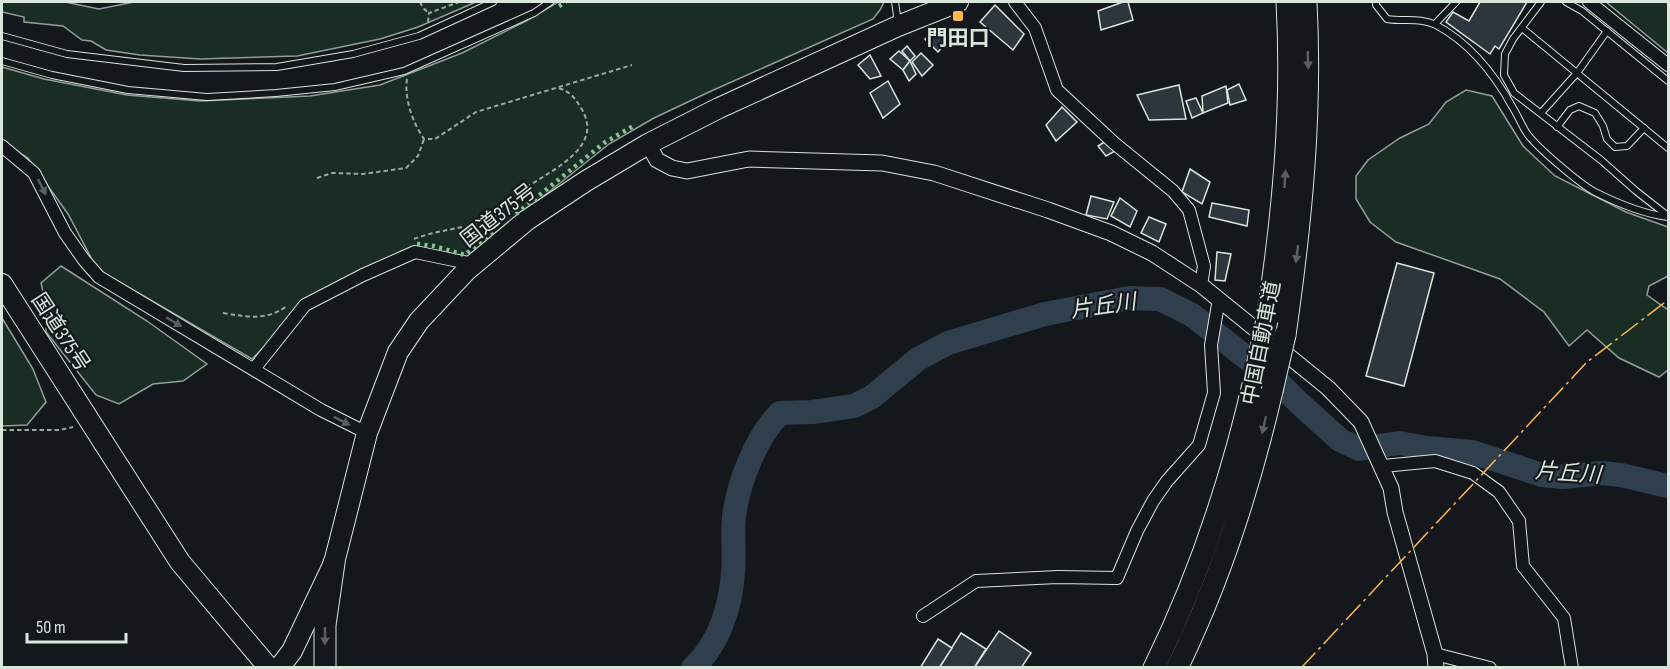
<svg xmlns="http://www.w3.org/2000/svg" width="1670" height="669" font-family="'Sofia Sans Condensed','Noto Sans JP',sans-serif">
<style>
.green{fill:#1a2d24;stroke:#939e99;stroke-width:1.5}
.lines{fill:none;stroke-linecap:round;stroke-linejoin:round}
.river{stroke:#2f3f4d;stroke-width:24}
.building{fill:#2c363c;stroke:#d8e6dc;stroke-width:1.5}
.service-casing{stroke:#d8e6dc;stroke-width:8}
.minor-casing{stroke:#d8e6dc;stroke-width:14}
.tertiary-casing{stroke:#d8e6dc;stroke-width:17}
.trunk-casing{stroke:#d8e6dc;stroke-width:22}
.motorway-casing{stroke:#d8e6dc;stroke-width:23}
.path{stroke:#9da8a2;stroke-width:2;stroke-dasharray:4.5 3;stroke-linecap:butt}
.service{stroke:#14181c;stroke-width:6}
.minor{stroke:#14181c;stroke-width:12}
.tertiary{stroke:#14181c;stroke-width:15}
.trunk{stroke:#14181c;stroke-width:20}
.motorway{stroke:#14181c;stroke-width:21}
.motorway-bridge-casing{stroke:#d8e6dc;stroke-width:23;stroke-linecap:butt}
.motorway-bridge{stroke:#14181c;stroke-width:21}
.hedge{stroke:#8ac095;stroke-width:4.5;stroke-dasharray:3 4.5;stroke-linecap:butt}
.power{stroke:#ffb74d;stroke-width:1.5;stroke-dasharray:21 4.5 3 4.5;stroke-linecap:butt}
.oneway{fill:#59605f}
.poi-dot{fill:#ffb74d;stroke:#14181c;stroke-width:2}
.labels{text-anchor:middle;stroke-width:4.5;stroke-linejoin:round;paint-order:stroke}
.poi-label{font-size:21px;font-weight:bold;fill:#d8e6dc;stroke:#14181c}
.street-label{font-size:21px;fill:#d8e6dc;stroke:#14181c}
.water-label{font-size:22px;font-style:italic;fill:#d8e6dc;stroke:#14181c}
</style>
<rect width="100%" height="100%" fill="#14181c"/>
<g class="green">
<path d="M2,2H65L99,9L134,2H476L418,27L380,39L297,56L200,59L140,55L106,50L91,41L82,40L63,26L24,22V17L2,12Z"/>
<path d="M558,2H884L880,10L873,19L709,92L654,118L609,144L465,259L420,248L404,250L317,293L252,359L97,269L68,214L28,158L2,142V67L44,79L127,95L200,101L310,96L380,85L462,53L526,21Z"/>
<path d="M1606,2H1668V53Z"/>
<path d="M1466,90L1492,96L1523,146L1555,176L1626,212L1668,227V276L1649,286L1647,295L1668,310V370L1659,377L1619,358L1587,330L1569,346L1544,312L1500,279L1396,242L1370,222L1356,199V176L1368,160L1400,138L1429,124L1446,102Z"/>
<path d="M61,266L147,321L207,364L183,381L153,384L119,404L96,395L46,332L47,309L41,283Z"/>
<path d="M2,318L33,369L46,402L27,425L2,426Z"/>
</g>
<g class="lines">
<path class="river" d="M693,668C719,644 731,606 733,572C735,554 732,535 734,517C738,483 756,437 780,413L812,412L854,406L872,397L918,359L948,343L1045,314L1129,298L1160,299L1192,315L1280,384L1299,403L1340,440L1359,449L1399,443L1427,448L1472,452L1542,475L1563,477L1602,473L1621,475L1668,486"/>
</g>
<g class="building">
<path d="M1123,2H1128L1133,20L1101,30L1098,11Z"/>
<path d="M1480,2H1527L1499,49L1495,46L1490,54L1446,22L1453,12L1469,21Z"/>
<path d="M995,5L1024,34L1013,50L980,22Z"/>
<path d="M937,29L948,41L938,52L925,39Z"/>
<path d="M907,46L915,56L910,61L902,51Z"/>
<path d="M899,51L910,61L903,70L890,59Z"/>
<path d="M921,53L933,65L922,76L912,62Z"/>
<path d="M870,55L881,76L870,79L858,65Z"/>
<path d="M910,61L916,74L909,81L903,70Z"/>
<path d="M888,81L900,104L883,118L870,93Z"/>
<path d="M1239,84L1246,100L1230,105L1227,90Z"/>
<path d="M1179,85L1186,119L1149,120L1137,95Z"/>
<path d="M1226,86L1228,103L1203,113L1202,96Z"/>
<path d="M1196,98L1203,113L1192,118L1186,101Z"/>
<path d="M1062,107L1077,122L1056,141L1046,125Z"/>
<path d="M1106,141L1117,150L1106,156L1098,146Z"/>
<path d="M1190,169L1210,182L1202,204L1182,192Z"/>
<path d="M1091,196L1114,202L1107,219L1086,215Z"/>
<path d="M1120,198L1137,211L1130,227L1111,216Z"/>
<path d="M1212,203L1249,210L1247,226L1209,217Z"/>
<path d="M1149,217L1166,224L1159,242L1141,233Z"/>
<path d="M1217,252L1231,254L1225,281L1215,280Z"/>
<path d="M1397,263L1434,273L1404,386L1366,376Z"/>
<path d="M999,631L1031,653L1021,668H974Z"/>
<path d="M961,633L986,649L974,668H939Z"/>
<path d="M938,639L952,648L939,668H920Z"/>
</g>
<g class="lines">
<defs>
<g id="service">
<path d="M895,2L898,22"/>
<path d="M1376,2V5L1387,19C1404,22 1420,17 1436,25C1470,43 1495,75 1513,108C1518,116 1521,124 1526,132C1535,146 1580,184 1595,192C1617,203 1644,214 1668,217"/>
<path d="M1541,2L1513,39L1505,54L1504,75L1514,93L1601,160L1636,191L1668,216"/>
<path d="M1566,2L1582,11L1668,81"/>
<path d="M1435,24L1456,2"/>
<path d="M1522,28L1668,148"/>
<path d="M2,36L67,54L184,68L277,67L353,54L419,36L493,2"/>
<path d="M2,61L52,75L128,90L207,97L276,93L335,87L404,71L534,13L550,2"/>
<path d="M1541,113L1577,73L1607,31"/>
<path d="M1557,127L1570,110L1579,106L1595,113L1603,126L1607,139L1615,147L1627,146L1644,128"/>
</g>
<g id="minor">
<path d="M1015,2L1035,28L1057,90L1114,143L1173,191L1189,210L1204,266L1201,285"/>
<path d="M1589,2L1668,65"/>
<path d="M2,146L34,173L65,233L84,260L99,277L321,410L367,433"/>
<path d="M254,369L305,305L363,275L415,252L473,264"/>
<path d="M1383,466L1435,461L1473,473L1499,492L1519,521L1523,566L1564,618L1572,668"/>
<path d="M923,616L976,581L1058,577L1117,578L1137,531L1153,501L1167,481L1199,445L1214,393L1211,345L1219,299"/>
<path d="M1435,654L1490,668"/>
</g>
<path id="tertiary" d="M648,144L657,160L672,168L687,171L749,159L882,163L934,173L1048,210L1111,233L1152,253L1201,285L1328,388L1361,422L1391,488L1395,512L1435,654L1436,668"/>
<g id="trunk">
<path d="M2,284L180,562L269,668"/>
<path d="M279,668L292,651L334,563L367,433L398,352L419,321L467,270L527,220L586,181L648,144L719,108L898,26L958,2"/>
</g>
<g id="motorway">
<path d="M1267,320C1283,214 1293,109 1287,2"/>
<path d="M1285,335C1301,224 1312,114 1306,2"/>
<path d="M325,668V625L334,563"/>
<path d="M1154,668C1200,575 1232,477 1255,376"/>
<path d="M1177,668C1220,580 1250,486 1272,391"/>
</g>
</defs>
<use href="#service" class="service-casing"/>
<use href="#minor" class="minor-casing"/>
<use href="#tertiary" class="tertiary-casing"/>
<use href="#trunk" class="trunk-casing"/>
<use href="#motorway" class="motorway-casing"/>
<g class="path">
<path d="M420,2L423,8L429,13"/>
<path d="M428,22L429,13L459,2"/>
<path d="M407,79C404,99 413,123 424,139H435L476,112L632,65"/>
<path d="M317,178L332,173L363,174L406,168L418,156L424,139"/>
<path d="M414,239C439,229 469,229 493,217C504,212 510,199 520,192C546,172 607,149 581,108C575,98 570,91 558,88"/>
<path d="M223,313C248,317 266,321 287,306"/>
<path d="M2,430H60L73,427"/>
</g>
<use href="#service" class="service"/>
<use href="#minor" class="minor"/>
<use href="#tertiary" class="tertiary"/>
<use href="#trunk" class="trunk"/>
<use href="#motorway" class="motorway"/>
<defs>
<g id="motorway-bridge">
<path d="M1255,376L1267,320"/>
<path d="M1272,391L1285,335"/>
</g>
</defs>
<use href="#motorway-bridge" class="motorway-bridge-casing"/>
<use href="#motorway-bridge" class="motorway-bridge"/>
<g class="hedge">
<path d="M559,6L566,2"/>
<path d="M516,214L604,143L635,125"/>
<path d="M417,244L434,246L465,255L495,230"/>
</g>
<path class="power" d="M1301,668L1587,362L1668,300"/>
</g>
<defs><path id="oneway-solid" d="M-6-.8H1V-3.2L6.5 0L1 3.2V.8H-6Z" transform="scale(1.5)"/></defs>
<g class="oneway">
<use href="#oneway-solid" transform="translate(1308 60) rotate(89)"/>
<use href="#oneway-solid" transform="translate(1285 179) rotate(-86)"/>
<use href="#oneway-solid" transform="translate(42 187) rotate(63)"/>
<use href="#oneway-solid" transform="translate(1297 254) rotate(97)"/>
<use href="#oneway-solid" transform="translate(174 322) rotate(31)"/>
<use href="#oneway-solid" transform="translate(342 421) rotate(27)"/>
<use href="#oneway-solid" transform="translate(1264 425) rotate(103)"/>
<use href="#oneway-solid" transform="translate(325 636) rotate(90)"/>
</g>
<rect class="poi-dot" x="952" y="10" width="12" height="12" rx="3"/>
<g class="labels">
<g class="poi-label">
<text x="958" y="45">門田口</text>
</g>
<g class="street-label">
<text transform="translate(498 215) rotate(-38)" y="7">国道375号</text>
<text transform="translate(61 332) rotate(57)" y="7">国道375号</text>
<text transform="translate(1261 343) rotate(-79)" y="7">中国自動車道</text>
</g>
<g class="water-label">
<text transform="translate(1103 305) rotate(-8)" y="8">片丘川</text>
<text transform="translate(1568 472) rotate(4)" y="8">片丘川</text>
</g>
</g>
<rect width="1670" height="669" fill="none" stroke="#d8e6dc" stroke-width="6"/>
<path d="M27 633v9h99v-9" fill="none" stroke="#d8e6dc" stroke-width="3"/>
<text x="36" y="633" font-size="18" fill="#d8e6dc" stroke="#14181c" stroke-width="4.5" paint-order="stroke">50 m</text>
</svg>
